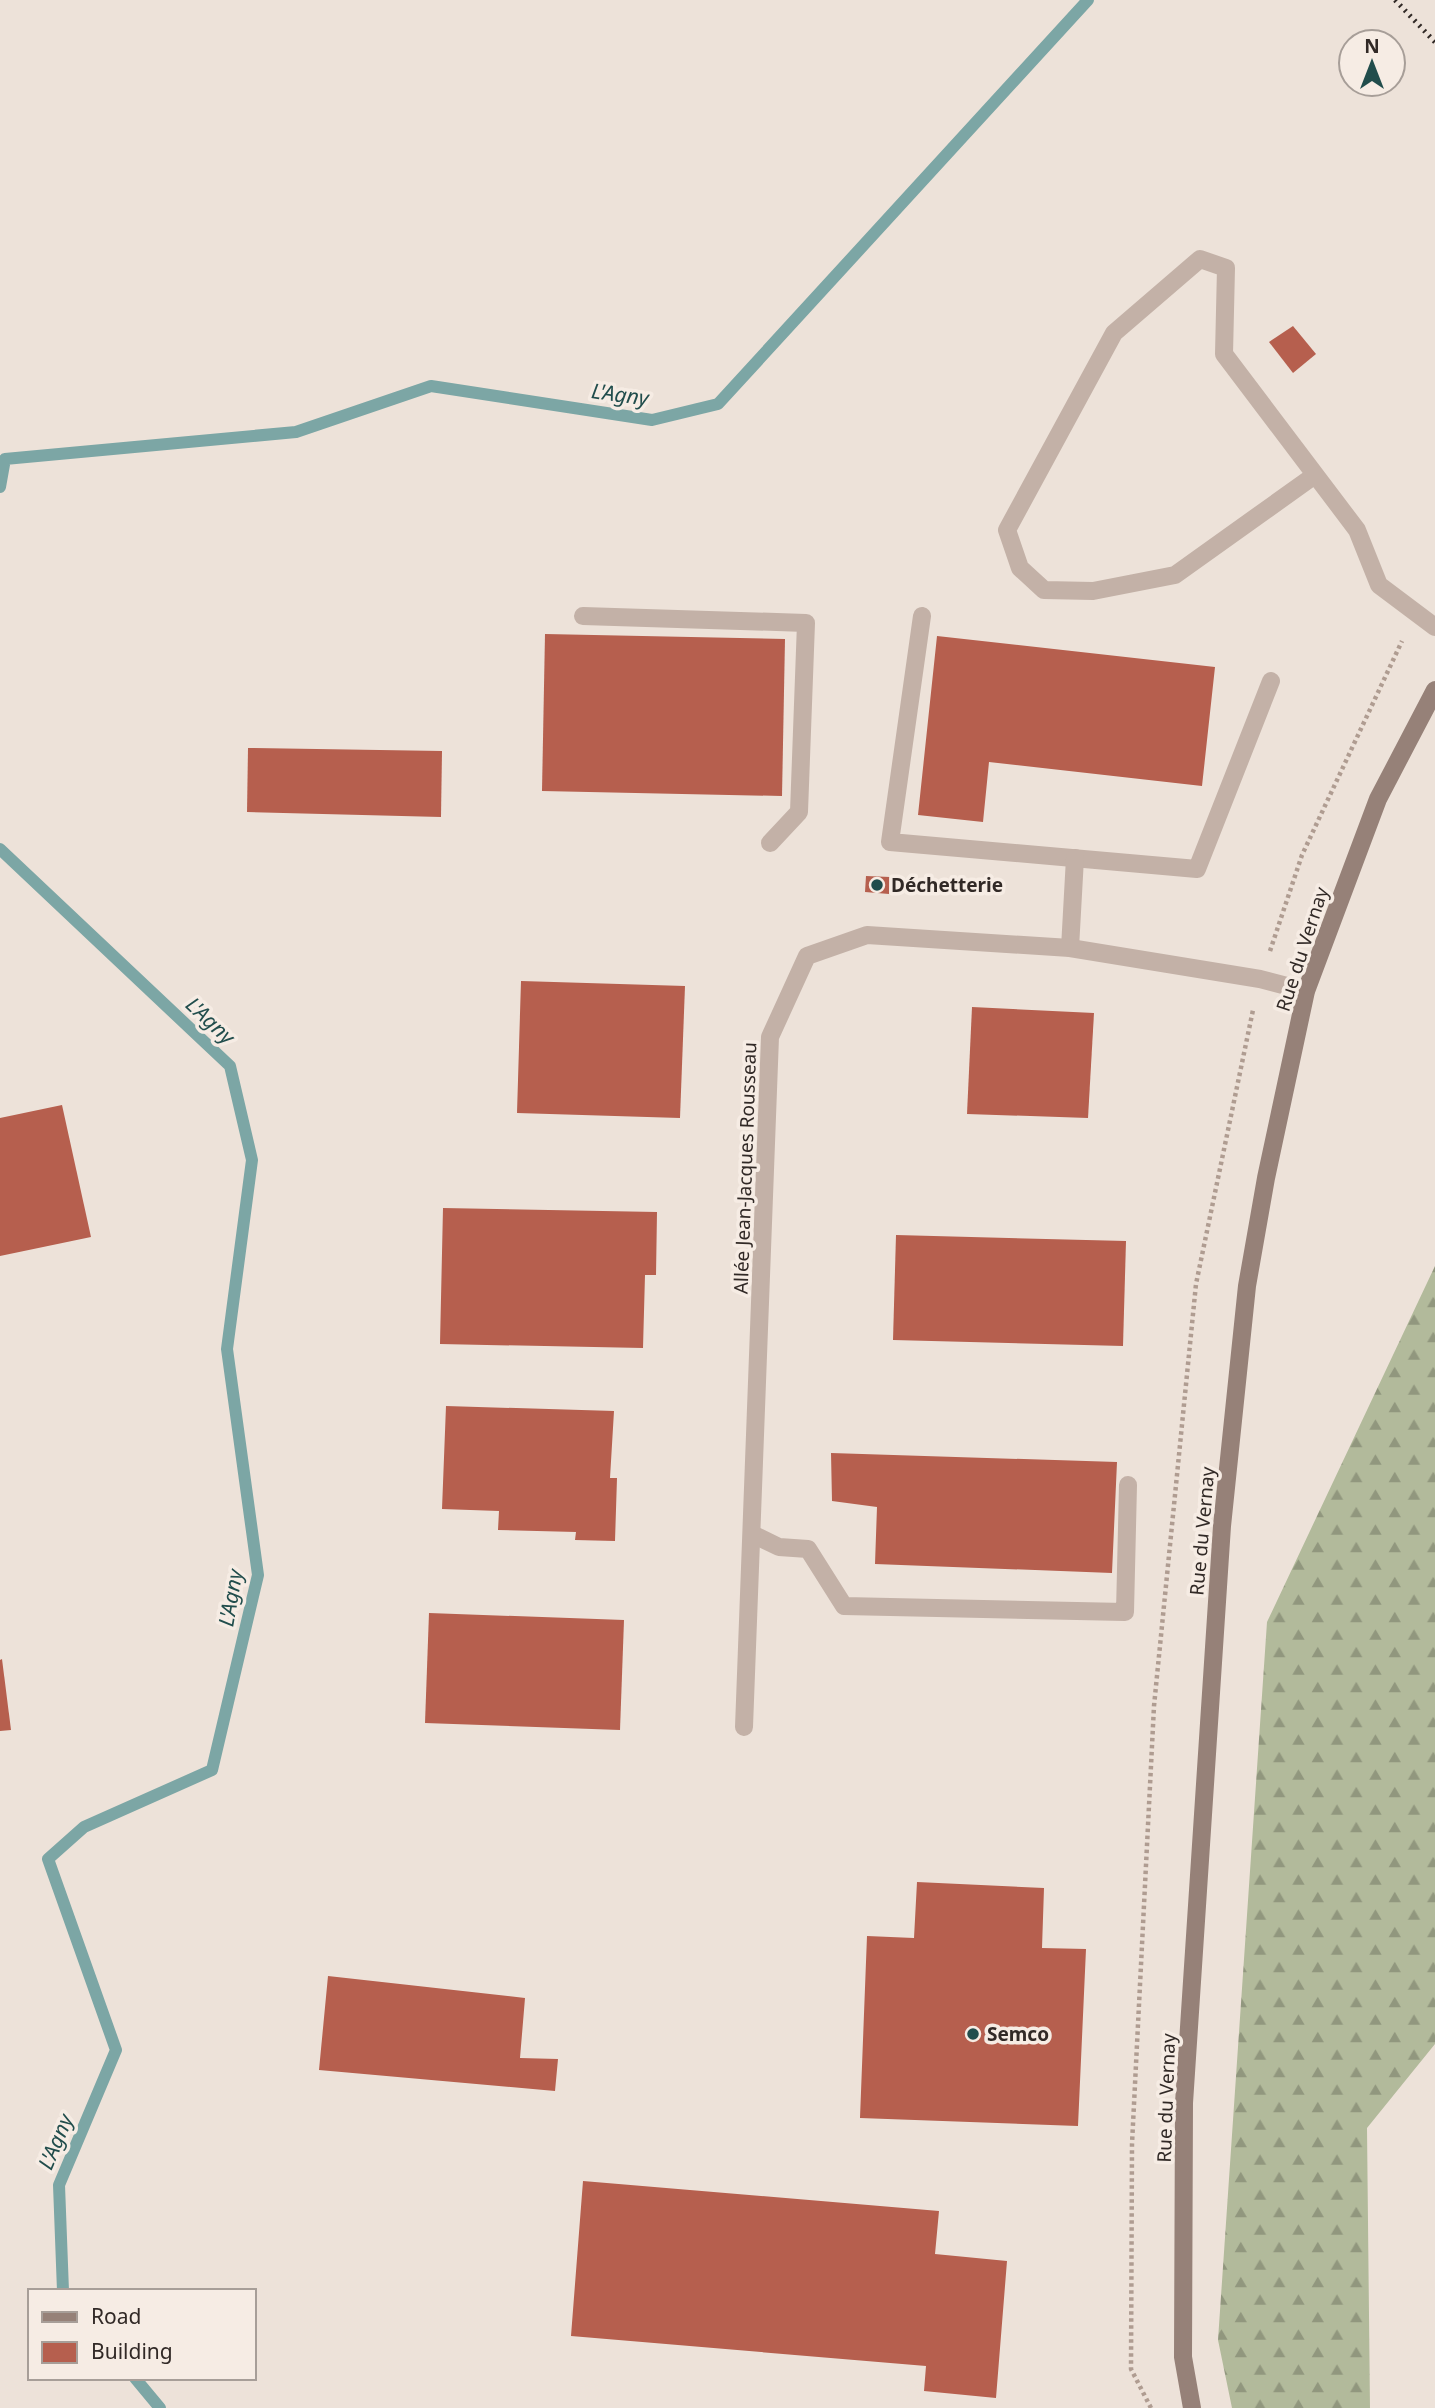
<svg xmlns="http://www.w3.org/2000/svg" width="1435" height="2408" font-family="'Noto Sans',sans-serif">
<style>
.forest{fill:url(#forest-firs)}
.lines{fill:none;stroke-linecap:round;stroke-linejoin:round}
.stream{stroke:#7ca6a5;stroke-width:12}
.building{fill:#b65f4e}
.path{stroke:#af9c91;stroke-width:4.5;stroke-dasharray:3.5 3.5;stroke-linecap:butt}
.lane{stroke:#c3b1a7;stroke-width:18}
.street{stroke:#c3b1a7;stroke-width:18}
.secondary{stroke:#968178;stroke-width:18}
.rail{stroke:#312926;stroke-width:5;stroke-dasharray:2 5;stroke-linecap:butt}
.poi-dot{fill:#214d4c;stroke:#f6ece4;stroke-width:2.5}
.labels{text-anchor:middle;stroke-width:7;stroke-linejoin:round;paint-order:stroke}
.poi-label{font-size:19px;font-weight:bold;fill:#312926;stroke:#f6ece4;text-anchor:start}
.street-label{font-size:19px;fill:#312926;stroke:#f6ece4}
.water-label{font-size:21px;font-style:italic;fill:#214d4c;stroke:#f6ece4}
</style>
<defs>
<pattern id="forest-firs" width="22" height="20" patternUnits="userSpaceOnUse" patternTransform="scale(1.75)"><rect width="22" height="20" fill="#b2ba9b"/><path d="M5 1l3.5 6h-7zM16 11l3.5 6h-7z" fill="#91977e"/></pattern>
</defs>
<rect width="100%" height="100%" fill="#ede2d9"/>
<path class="forest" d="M1435,1266V2044L1367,2128L1370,2408H1232L1218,2340L1267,1622Z"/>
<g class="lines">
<g class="stream">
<path d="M0,487L5,459L296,432L431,386L652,420L718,404L1088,0"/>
<path d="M0,849L230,1066L252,1160L227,1349L258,1575L212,1770L84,1827L48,1859L116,2050L59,2185L63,2291"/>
<path d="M135,2378L160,2408"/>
</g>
</g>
<g class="building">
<path d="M1293,326L1316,354L1293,373L1269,342Z"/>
<path d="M545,634L785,639L782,796L542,791Z"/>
<path d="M937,636L1215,667L1202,786L989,762L983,822L918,815Z"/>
<path d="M248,748L442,751L441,817L247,812Z"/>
<path d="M866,876L890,877L889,894L865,892Z"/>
<path d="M521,981L685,986L680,1118L517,1113Z"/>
<path d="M972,1007L1094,1013L1088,1118L967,1114Z"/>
<path d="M62,1105L91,1237L0,1256V1118Z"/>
<path d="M443,1208L657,1212L656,1275H645L643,1348L440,1344Z"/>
<path d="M896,1235L1126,1241L1123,1346L893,1340Z"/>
<path d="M446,1406L614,1411L610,1478H617L615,1541L575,1540L576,1532L498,1530L499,1511L442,1509Z"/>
<path d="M831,1453L1117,1462L1112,1573L875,1564L877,1507L832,1501Z"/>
<path d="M429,1613L624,1620L620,1730L425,1723Z"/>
<path d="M2,1659L11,1730L0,1731V1660Z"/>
<path d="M917,1882L1044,1888L1042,1948L1086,1949L1078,2126L860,2118L867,1936L914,1938Z"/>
<path d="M328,1976L525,1998L520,2058L558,2059L555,2091L319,2070Z"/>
<path d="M583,2181L939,2211L935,2254L1007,2261L996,2398L924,2391L926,2366L571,2336Z"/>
</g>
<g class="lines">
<g class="path">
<path d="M1270,951L1302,855L1402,641"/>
<path d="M1151,2408L1131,2369L1132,2144L1154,1706L1196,1284L1253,1010"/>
</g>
<g class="lane">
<path d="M1315,475L1175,575L1093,591L1044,590L1020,568L1007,530L1114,333L1200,259L1226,268L1224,354L1357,530L1379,585L1435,627"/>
<path d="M583,616L806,623L799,812L770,843"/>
<path d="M922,616L890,842L1197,869L1271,681"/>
<path d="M1070,948L1075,858"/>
<path d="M752,1534L779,1547L808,1549L844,1606L1125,1612L1128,1485"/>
</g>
<path class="street" d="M744,1727L770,1037L807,956L867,935L1070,948L1260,979L1306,991"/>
<path class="secondary" d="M1192,2408L1183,2357L1184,2103L1222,1526L1247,1286L1266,1178L1306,991L1378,799L1435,690"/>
<path class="rail" d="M1395,0L1435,42"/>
</g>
<g class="poi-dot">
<circle cx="877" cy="885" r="7"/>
<circle cx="973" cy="2034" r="7"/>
</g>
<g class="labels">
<g class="poi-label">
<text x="891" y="892">Déchetterie</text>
<text x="987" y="2041">Semco</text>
</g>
<g class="street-label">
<text transform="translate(1302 949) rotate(-72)" y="7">Rue du Vernay</text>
<text transform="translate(745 1168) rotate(-88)" y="7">Allée Jean-Jacques Rousseau</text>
<text transform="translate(1202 1531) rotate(-85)" y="7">Rue du Vernay</text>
<text transform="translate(1166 2098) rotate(-88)" y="7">Rue du Vernay</text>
</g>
<g class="water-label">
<text transform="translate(620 395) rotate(8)" y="7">L'Agny</text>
<text transform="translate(210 1021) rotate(43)" y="7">L'Agny</text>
<text transform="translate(231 1598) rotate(-80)" y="7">L'Agny</text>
<text transform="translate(56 2142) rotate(-67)" y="7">L'Agny</text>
</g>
</g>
<rect x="28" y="2289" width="228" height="91" fill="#f6ece4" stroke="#a79e98" stroke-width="2"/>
<rect x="42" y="2312" width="35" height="10" fill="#968178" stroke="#a79e98" stroke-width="2"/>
<text x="91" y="2324" font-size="21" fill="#312926">Road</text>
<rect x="42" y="2342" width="35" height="21" fill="#b65f4e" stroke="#a79e98" stroke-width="2"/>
<text x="91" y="2359" font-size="21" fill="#312926">Building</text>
<g transform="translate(1372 63)"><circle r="33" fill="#f6ece4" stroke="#a79e98" stroke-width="2"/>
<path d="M0-5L12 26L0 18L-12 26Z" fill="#214d4c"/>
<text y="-10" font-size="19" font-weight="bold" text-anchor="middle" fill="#312926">N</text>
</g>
</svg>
